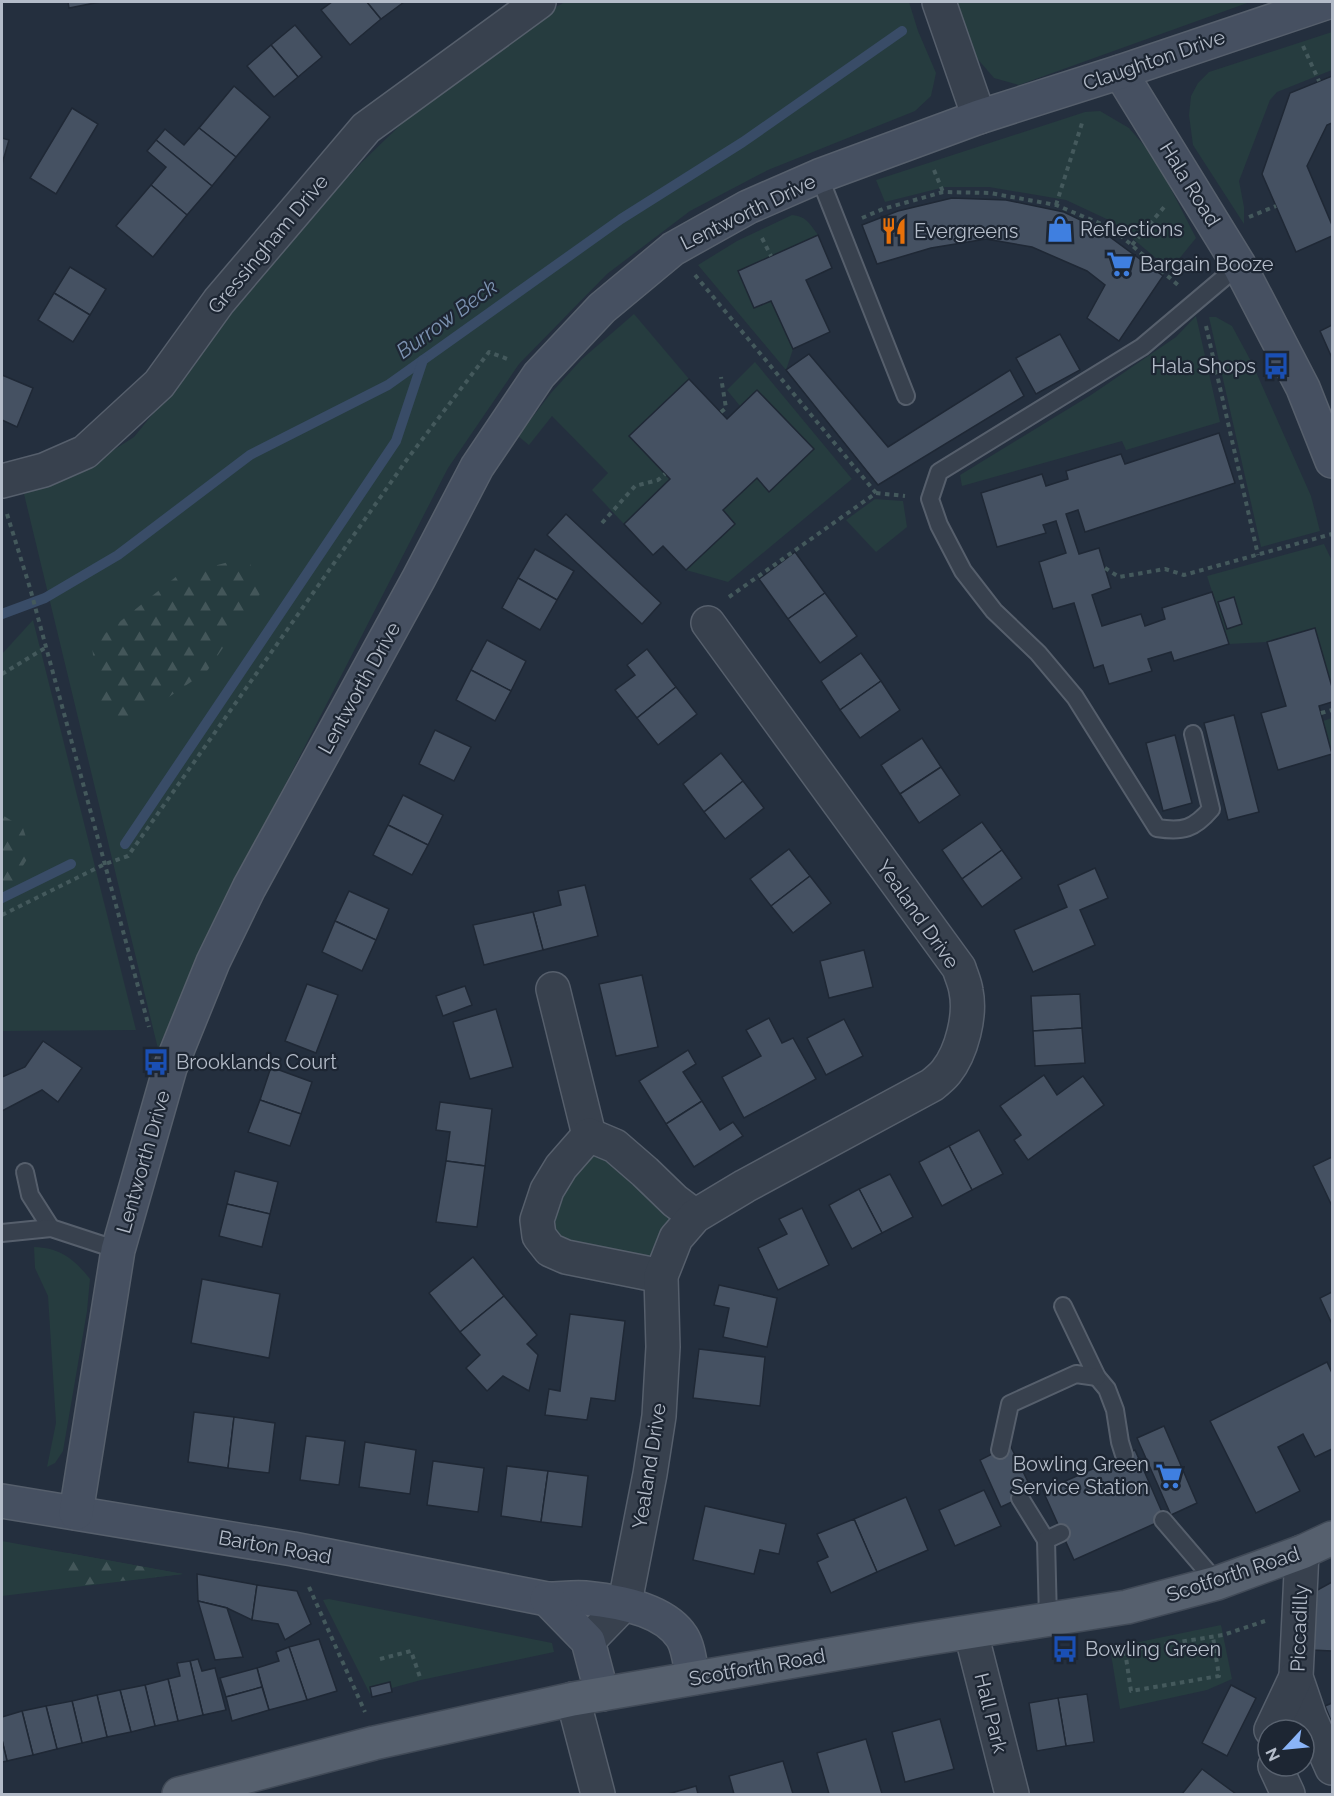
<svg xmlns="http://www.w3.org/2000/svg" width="1334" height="1796" font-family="Raleway,sans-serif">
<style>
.green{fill:#263c3f}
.forest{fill:url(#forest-firs)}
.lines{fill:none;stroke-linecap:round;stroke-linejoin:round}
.stream{stroke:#394c67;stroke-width:10}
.building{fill:#455162;stroke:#1f2835;stroke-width:1.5}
.lane-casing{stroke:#565f6c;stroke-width:20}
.street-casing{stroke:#565f6c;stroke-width:36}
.secondary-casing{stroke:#565f6c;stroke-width:36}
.primary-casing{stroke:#414a57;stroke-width:36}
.path{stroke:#44595c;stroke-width:4;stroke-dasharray:4.5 4.5;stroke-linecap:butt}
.lane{stroke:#38414e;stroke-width:16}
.street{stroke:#38414e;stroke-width:33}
.secondary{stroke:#465061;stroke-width:33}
.primary{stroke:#56606e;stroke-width:33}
.labels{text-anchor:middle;stroke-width:4.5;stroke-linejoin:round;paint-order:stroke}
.street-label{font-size:20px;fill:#b4bcc9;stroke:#1d2633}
.poi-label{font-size:20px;fill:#b4bcc9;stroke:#1d2633;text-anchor:start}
.water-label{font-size:21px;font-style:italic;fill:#7c92b1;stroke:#1d2633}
</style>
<defs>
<pattern id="forest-firs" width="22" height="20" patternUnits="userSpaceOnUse" patternTransform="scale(1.5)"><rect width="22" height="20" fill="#263c3f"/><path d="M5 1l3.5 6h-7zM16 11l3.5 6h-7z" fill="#435659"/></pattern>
</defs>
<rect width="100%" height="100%" fill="#242f3e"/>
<g class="green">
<path d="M565,2H909L918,31L936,73L931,96L915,111L768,170L690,211L607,274L519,364L448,468L216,919L158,1049L24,494L79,472L134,437L191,367L278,252L362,162L417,109L543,14Z"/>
<path d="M954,2H1250L1019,85L994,78L975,56Z"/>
<path d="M1332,32V70L1277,92L1270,100L1239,181L1244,207V224L1193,145L1189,115L1191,96L1198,83L1209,72Z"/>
<path d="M1100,111L1129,128L1155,158L1196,238L1170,270L1113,222L1066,200L989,187H945L885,202L876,180L1085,112Z"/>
<path d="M792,215C806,216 810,224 818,235L738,271L754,308L771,301L793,349L786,370L698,265L737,241Z"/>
<path d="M634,314L689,379L630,436L670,479L624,524L592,490L608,473L552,416L529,445L518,436L551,393L582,359Z"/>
<path d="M1196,316L1220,422L1126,450L1122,441L962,486L960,475L1091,395L1176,337Z"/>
<path d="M1209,317H1216L1232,326L1252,363L1311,496L1320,531L1261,547Z"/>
<path d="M755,362L852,479L728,582L686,570L735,524L723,510L757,478L769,491L814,449L757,390L740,406L727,390Z"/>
<path d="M875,499L903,501L907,527L876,552L846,520Z"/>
<path d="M1324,544L1332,561V687L1315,628L1267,642L1229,644L1207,576Z"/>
<path d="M33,620L136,1030L2,1031V654Z"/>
<path d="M1332,718V753L1323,721Z"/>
<path d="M597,1152L670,1212L669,1234L660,1252L644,1258L569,1243C562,1239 555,1233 554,1225C551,1204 575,1174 586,1156Z"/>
<path d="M34,1247C61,1248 74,1259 90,1279L87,1311L63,1451L55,1463L47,1467L56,1423L48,1296L35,1268Z"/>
<path d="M2,1541L183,1574L2,1596Z"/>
<path d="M329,1599L552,1643L554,1652L421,1680L370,1694L323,1600Z"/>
<path d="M1221,1625L1232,1679L1207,1690L1120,1709L1110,1648Z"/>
</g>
<g class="forest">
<path d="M247,557L262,591L207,671L122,729L98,711L92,644L177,576Z"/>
<path d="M2,816H4L23,828L31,853L7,891L2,893Z"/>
<path d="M68,1553L183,1574L67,1587Z"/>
</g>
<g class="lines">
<g class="stream">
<path d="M2,614L45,598L118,555L250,455L388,385L621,219L743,142L902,31"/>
<path d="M125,844L396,441L423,360"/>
<path d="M2,898L71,864"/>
</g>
</g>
<g class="building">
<path d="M68,2H100L69,8Z"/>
<path d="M332,2H367L381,19L350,45L321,10Z"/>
<path d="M367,2H404L381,19Z"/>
<path d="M295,25L322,57L298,77L271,45Z"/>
<path d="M271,45L298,77L274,97L247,66Z"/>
<path d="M1332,76V123L1327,125L1307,166L1332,225V236L1296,252L1262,174L1290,93Z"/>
<path d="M234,86L270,117L236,157L199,128Z"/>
<path d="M72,108L98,124L56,194L30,178Z"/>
<path d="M199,128L236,157L212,186L156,140L165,129L184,145Z"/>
<path d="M2,138L9,140L2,164Z"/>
<path d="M156,140L212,186L187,215L151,185L166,167L147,151Z"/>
<path d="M151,185L187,215L153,257L116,226Z"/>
<path d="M952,198L1006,200L1064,212L1099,229L1163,276L1119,341L1087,318L1105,285L1087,271L1032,247L986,239L931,248L877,264L862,225L898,211Z"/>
<path d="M818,235L832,268L806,280L830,332L793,349L771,301L754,308L738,271Z"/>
<path d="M70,267L106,289L90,315L54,293Z"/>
<path d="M54,293L90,315L73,342L38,320Z"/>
<path d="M1332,325V358L1320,331Z"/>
<path d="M1060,334L1080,370L1036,394L1016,358Z"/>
<path d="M809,354L888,447L1010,370L1024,396L878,485L786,370Z"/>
<path d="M2,375L33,388L17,427L2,420Z"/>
<path d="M689,379L727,419L757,390L814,449L769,492L757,478L723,510L735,524L686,570L663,546L653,555L624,524L670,479L629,436Z"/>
<path d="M1219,433L1235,483L1085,532L1078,510L1066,514L1079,554L1099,548L1111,588L1092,595L1102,626L1141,614L1145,626L1165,619L1162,608L1212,592L1229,644L1174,661L1171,652L1148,659L1152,671L1109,684L1103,665L1094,668L1074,603L1053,609L1039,562L1066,553L1056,521L1043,525L1046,533L997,547L981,493L1042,474L1046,486L1068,479L1066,471L1121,454L1125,464Z"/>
<path d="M566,514L661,603L642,624L547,535Z"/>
<path d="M535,549L574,571L557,600L518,578Z"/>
<path d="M795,552L825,593L788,619L759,579Z"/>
<path d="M518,578L557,600L540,630L502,608Z"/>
<path d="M825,593L857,636L820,663L788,619Z"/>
<path d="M1234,597L1242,624L1227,629L1218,602Z"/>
<path d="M1315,628L1332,687V702L1319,706L1332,754L1278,770L1261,713L1286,706L1267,642Z"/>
<path d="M487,640L526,661L511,691L471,670Z"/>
<path d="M647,649L676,687L637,718L615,690L635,675L627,665Z"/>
<path d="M861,653L881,681L840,710L821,681Z"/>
<path d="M471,670L511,691L495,721L456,700Z"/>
<path d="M881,681L900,710L860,738L840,710Z"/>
<path d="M676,687L697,714L658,745L637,718Z"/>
<path d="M1234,715L1259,812L1228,820L1204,723Z"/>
<path d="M435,730L471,747L454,781L419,764Z"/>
<path d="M1175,735L1192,803L1163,811L1146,743Z"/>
<path d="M922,738L941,767L900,794L881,765Z"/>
<path d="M721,753L743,781L704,812L683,784Z"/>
<path d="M941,767L960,795L919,823L900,794Z"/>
<path d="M743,781L764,808L725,839L704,812Z"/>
<path d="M403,795L443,815L428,845L388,825Z"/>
<path d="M982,822L1002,850L962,879L942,850Z"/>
<path d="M388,825L428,845L412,875L373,855Z"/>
<path d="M789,849L810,876L771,906L750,879Z"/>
<path d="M1002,850L1022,878L982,907L962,879Z"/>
<path d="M1095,868L1108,898L1080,910L1095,945L1033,972L1014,930L1067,907L1058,885Z"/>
<path d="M810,876L831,903L793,933L771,906Z"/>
<path d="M585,885L598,936L543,950L533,912L561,905L558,891Z"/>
<path d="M349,891L389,909L376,940L335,921Z"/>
<path d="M533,912L543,950L484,965L473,925Z"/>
<path d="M335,921L376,940L362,971L322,952Z"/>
<path d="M864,950L873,987L829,998L820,961Z"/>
<path d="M642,975L658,1047L616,1056L599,984Z"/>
<path d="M307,984L338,995L316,1053L285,1041Z"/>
<path d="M465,986L472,1005L443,1016L436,996Z"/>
<path d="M1080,994L1082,1028L1033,1031L1031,996Z"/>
<path d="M496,1009L513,1067L470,1079L453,1022Z"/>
<path d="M769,1018L782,1043L793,1038L816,1079L744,1118L722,1077L761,1056L746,1030Z"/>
<path d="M844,1019L863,1056L826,1075L807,1038Z"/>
<path d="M1082,1028L1085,1063L1035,1066L1033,1031Z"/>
<path d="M43,1041L82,1068L58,1102L42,1090L2,1111V1077L25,1067Z"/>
<path d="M688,1050L696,1064L683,1072L702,1101L666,1124L639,1081Z"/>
<path d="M271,1067L312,1082L301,1114L260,1100Z"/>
<path d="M1044,1075L1057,1095L1083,1076L1104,1105L1028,1160L1014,1140L1021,1135L1000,1106Z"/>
<path d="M260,1100L301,1114L290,1146L248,1132Z"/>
<path d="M702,1101L720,1130L733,1122L743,1136L694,1167L666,1124Z"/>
<path d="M440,1102L492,1109L485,1166L446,1161L450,1132L436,1130Z"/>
<path d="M979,1130L1003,1174L972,1190L949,1146Z"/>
<path d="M949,1146L972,1190L942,1206L919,1162Z"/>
<path d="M1332,1157V1206L1313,1166Z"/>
<path d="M446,1161L485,1166L477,1227L436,1222Z"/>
<path d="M235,1171L278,1182L270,1214L227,1204Z"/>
<path d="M890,1174L913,1217L882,1233L859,1189Z"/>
<path d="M859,1189L882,1233L852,1249L829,1205Z"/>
<path d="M227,1204L270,1214L262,1247L219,1236Z"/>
<path d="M802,1208L829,1265L778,1290L758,1248L787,1234L779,1219Z"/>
<path d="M473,1257L504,1296L460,1332L429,1293Z"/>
<path d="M202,1279L280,1294L269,1358L191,1343Z"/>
<path d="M719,1285L777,1298L767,1347L723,1337L729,1308L714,1305Z"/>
<path d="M1332,1292V1324L1320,1298Z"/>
<path d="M504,1296L537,1335L527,1344L538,1355L529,1391L503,1376L487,1391L466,1368L480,1355L460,1332Z"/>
<path d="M570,1314L625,1321L615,1401L591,1398L587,1420L545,1415L549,1389L560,1391Z"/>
<path d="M699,1349L765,1357L760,1406L693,1398Z"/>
<path d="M1327,1362L1332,1373V1449L1315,1457L1303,1434L1278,1447L1300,1491L1256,1513L1210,1421Z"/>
<path d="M194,1412L234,1417L228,1468L188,1462Z"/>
<path d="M234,1417L275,1423L269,1473L228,1468Z"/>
<path d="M1164,1426L1197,1503L1171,1515L1137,1438Z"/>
<path d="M306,1436L345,1441L339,1485L300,1480Z"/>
<path d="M365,1442L416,1450L410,1494L359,1487Z"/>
<path d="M1010,1445L1033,1492L1001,1507L980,1460Z"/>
<path d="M1135,1450L1165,1519L1074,1560L1043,1491Z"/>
<path d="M433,1461L484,1468L478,1512L427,1505Z"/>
<path d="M507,1466L548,1471L541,1522L501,1516Z"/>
<path d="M548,1471L588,1476L582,1527L541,1522Z"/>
<path d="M984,1490L1001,1526L955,1546L939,1510Z"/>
<path d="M906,1497L928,1550L877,1572L854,1519Z"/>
<path d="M705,1506L786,1524L779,1554L760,1550L754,1574L693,1560Z"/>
<path d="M854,1519L877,1572L831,1593L817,1562L828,1557L817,1534Z"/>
<path d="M197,1574L257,1585L252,1620L227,1608L198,1601Z"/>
<path d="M1332,1582V1651L1312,1650V1593Z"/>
<path d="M257,1585L297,1591L311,1624L285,1640L278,1624L252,1620Z"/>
<path d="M198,1601L227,1608L243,1657L215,1660Z"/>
<path d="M319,1639L337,1691L307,1700L289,1647Z"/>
<path d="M289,1647L307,1700L269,1710L257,1668L279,1661L276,1652Z"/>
<path d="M198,1659L202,1671L215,1668L226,1710L203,1715L190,1661Z"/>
<path d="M190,1661L203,1715L178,1721L168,1679L180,1676L177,1663Z"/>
<path d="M257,1668L262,1687L226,1697L220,1678Z"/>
<path d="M168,1679L178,1721L155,1726L145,1685Z"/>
<path d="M390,1682L392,1692L372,1697L370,1687Z"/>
<path d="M145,1685L155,1726L131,1732L120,1690Z"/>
<path d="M1231,1685L1256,1698L1227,1756L1202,1743Z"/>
<path d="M262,1687L269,1710L232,1721L226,1697Z"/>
<path d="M120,1690L131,1732L107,1737L97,1695Z"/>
<path d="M1087,1694L1094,1742L1066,1746L1058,1698Z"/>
<path d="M97,1695L107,1737L82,1743L72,1701Z"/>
<path d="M1058,1698L1066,1746L1037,1751L1029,1703Z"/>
<path d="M72,1701L82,1743L57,1749L46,1706Z"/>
<path d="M1332,1703V1723L1325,1706Z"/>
<path d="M46,1706L57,1749L33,1755L22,1711Z"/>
<path d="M22,1711L33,1755L7,1761L2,1740V1717Z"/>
<path d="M940,1719L954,1769L905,1782L892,1732Z"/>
<path d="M866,1739L882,1794H829L817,1753Z"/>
<path d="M2,1740L7,1761L2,1762Z"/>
<path d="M783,1761L793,1794H734L729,1776Z"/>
<path d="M1202,1769L1236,1794H1182Z"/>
<path d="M696,1786L698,1794H668Z"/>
</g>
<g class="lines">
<defs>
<g id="lane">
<path d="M819,176L906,396"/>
<path d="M1193,734L1211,809C1194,829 1183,832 1157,828L1075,697L1038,653L994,611L963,571L939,525L930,499L939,472L1142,347L1239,265"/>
<path d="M25,1172L30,1195L51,1228"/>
<path d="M2,1233L51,1228L118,1250"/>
<path d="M1063,1306L1097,1377L1107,1389L1115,1410L1120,1442L1124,1455"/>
<path d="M1000,1450L1010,1404L1076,1374L1097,1377"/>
<path d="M1020,1498L1046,1540"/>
<path d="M1163,1520L1217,1583"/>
<path d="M1048,1619L1046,1540L1061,1533"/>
</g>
<g id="street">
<path d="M939,2L979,117"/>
<path d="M2,481L44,470L85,452L159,384L219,301L366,128L539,2"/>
<path d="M553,989L589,1135"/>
<path d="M661,1276L566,1257L550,1250L539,1236L537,1220L547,1190L561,1167L589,1135L615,1146L645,1172L675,1201L695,1216"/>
<path d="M1302,1552L1296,1677L1310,1718L1332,1768"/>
<path d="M971,1633L1012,1794"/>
<path d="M588,1641L624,1604L627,1592L650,1474L659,1416L663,1347L661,1276L676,1238L695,1216L745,1186L932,1085C937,1081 942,1077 946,1072C962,1052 971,1015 966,991C965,983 961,975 959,968L708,623"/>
<path d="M573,1699L598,1794"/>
<path d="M1271,1730L1296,1677"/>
<path d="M1275,1766L1288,1794"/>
</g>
<g id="secondary">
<path d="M1120,72L1239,265L1303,388L1332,461"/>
<path d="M2,1501L293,1549L547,1599C560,1599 573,1597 585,1598C616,1601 664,1609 682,1637C689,1648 690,1666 693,1678"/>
<path d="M76,1513L118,1250L170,1068L213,962L249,888L419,578L477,467L539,375L602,308L673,249L748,207L819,176L979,117L1120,72L1328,2"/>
<path d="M547,1599L588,1641L602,1694"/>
</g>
<path id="primary" d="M179,1794L374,1743L573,1699L917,1640L1127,1607L1217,1583L1302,1552L1332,1538"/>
</defs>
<use href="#lane" class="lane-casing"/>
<use href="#street" class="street-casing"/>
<use href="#secondary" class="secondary-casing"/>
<use href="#primary" class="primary-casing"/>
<g class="path">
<path d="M1303,46L1319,81"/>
<path d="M934,170L943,192"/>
<path d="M1056,205L1083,120"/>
<path d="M1249,217L1276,206"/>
<path d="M862,218L883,209L943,192L990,193L1056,205L1113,229L1178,285"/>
<path d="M762,238L771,256"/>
<path d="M1132,245L1165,206"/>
<path d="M695,275L876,493L729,597"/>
<path d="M1206,326L1258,555"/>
<path d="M721,412L726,408L721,377"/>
<path d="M876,493L905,496"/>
<path d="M7,514L30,588L149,1027"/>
<path d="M602,523L635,486L658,480L665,474"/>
<path d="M1105,568L1119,577L1165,569L1184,575L1332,534"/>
<path d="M2,674L45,648"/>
<path d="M1321,713L1332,710"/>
<path d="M2,915L105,864L128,856L408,458L489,352L510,360"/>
<path d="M309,1587L365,1712"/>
<path d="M1106,1646L1111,1653L1223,1635L1265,1621"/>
<path d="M1125,1651L1131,1691L1219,1676L1213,1637"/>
<path d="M380,1659L411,1651L421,1680"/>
</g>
<use href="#lane" class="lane"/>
<use href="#street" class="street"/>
<use href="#secondary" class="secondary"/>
<use href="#primary" class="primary"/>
</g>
<defs>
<symbol id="shop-bare" viewBox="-9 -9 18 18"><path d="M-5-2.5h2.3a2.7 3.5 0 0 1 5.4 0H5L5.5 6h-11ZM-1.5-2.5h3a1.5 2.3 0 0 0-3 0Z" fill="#3f7fe0" stroke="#1d2633" stroke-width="2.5" paint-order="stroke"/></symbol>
<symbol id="restaurant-bare" viewBox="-9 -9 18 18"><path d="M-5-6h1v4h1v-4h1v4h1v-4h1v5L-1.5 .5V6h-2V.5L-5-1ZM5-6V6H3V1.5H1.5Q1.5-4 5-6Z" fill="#e8710a" stroke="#1d2633" stroke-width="2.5" paint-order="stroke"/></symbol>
<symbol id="supermarket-bare" viewBox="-9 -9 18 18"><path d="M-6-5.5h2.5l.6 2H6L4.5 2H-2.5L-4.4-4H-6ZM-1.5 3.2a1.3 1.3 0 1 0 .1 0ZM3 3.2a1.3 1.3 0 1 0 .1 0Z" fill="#3f7fe0" stroke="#1d2633" stroke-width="2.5" paint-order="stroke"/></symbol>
<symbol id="bus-bare" viewBox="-9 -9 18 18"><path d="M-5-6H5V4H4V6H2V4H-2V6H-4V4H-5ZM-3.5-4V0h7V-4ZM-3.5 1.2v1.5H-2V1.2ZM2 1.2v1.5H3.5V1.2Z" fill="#1a4fb4" stroke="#1d2633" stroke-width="2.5" paint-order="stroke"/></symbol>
</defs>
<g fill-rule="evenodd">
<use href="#shop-bare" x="1041" y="210" width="38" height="38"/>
<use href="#restaurant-bare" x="875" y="212" width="38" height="38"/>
<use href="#supermarket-bare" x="1101" y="245" width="38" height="38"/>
<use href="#bus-bare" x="1257" y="347" width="38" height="38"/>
<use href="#bus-bare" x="137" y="1043" width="38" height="38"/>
<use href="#supermarket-bare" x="1150" y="1457" width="38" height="38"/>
<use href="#bus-bare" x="1046" y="1630" width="38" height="38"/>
</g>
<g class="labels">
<g class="street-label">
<text transform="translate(1154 60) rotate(-19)" y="7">Claughton Drive</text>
<text transform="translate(1190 184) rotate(58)" y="7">Hala Road</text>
<text transform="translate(748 212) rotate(-26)" y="7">Lentworth Drive</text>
<text transform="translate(268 244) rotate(-50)" y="7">Gressingham Drive</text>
<text transform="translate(359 688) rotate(-61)" y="7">Lentworth Drive</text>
<text transform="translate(918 914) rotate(55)" y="7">Yealand Drive</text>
<text transform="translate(143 1162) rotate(-74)" y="7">Lentworth Drive</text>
<text transform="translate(649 1466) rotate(-81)" y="7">Yealand Drive</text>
<text transform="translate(275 1547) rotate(10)" y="7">Barton Road</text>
<text transform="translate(1233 1574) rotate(-18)" y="7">Scotforth Road</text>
<text transform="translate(1299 1628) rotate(-88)" y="7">Piccadilly</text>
<text transform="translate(757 1667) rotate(-10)" y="7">Scotforth Road</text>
<text transform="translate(991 1713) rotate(76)" y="7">Hall Park</text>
</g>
<g class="poi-label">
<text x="1080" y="236">Reflections</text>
<text x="914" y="238">Evergreens</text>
<text x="1140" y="271">Bargain Booze</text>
<text x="1256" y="373" text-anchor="end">Hala Shops</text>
<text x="176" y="1069">Brooklands Court</text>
<text x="1149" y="1471" text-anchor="end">Bowling Green<tspan x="1149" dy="23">Service Station</tspan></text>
<text x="1085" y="1656">Bowling Green</text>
</g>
<g class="water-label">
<text transform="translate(447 319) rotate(-36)" y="7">Burrow Beck</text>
</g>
</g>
<rect width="1334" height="1796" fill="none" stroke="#b4bcc9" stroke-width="6"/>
<g transform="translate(1286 1748) rotate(244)"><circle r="28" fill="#1d2633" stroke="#59626f" stroke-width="1.5"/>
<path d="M0-4.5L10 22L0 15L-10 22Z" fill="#8ab4f8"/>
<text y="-9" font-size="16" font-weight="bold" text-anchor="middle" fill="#b4bcc9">N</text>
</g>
</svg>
